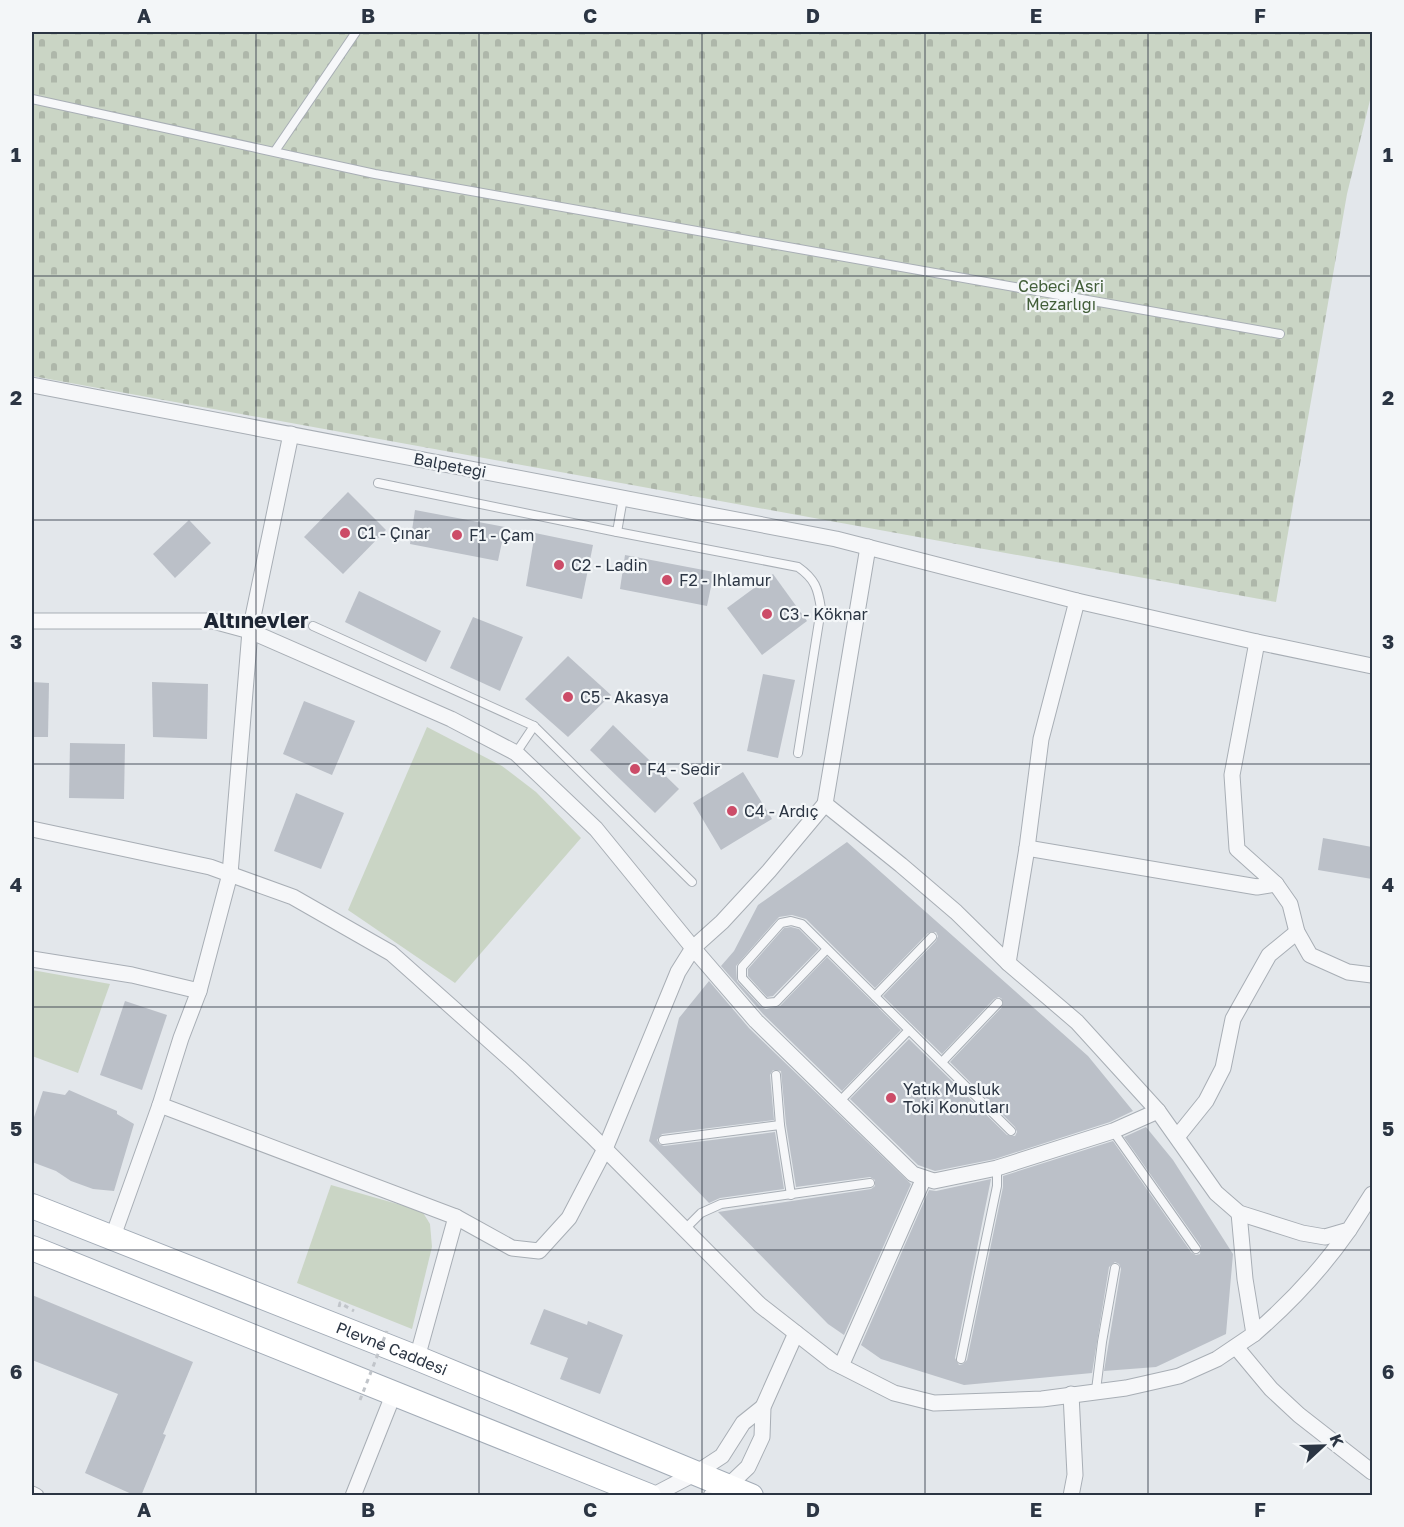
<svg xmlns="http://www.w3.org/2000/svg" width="1404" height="1527" font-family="'Golos Text',sans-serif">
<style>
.cemetery{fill:url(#cemetery-stones)}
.park{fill:#cad5c5}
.building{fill:#bbc0c8}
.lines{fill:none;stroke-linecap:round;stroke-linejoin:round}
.service-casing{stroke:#a8aeb5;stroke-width:10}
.minor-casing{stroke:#a8aeb5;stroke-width:17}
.primary-casing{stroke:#a3acb7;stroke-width:26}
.path{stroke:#c1c5ca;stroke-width:3;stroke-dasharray:4.5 4.5;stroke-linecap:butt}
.service{stroke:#f6f7f9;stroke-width:8}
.minor{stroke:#f6f7f9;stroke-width:15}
.primary{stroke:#fff;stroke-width:24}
.path-bridge{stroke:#c1c5ca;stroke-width:3;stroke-dasharray:4.5 4.5;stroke-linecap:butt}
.grid{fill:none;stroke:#2b3543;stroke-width:1.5;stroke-opacity:0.55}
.poi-dot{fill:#cc4c68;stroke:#f3f6f8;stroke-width:2}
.labels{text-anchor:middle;stroke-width:4.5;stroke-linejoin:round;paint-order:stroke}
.park-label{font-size:16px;fill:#425e39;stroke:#f3f6f8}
.street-label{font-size:16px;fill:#2b3543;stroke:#f3f6f8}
.poi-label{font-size:16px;fill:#2b3543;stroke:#f3f6f8;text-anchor:start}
.district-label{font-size:22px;font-weight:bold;fill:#1d2634;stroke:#f3f6f8}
.neatline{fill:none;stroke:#2b3543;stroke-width:2}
.grid-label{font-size:20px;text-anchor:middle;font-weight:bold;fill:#2b3543}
</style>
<defs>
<pattern id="cemetery-stones" width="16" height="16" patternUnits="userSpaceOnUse" patternTransform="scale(1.5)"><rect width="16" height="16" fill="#cad5c5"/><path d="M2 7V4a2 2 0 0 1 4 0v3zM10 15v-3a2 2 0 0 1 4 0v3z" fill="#aeb7aa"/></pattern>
</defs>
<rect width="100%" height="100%" fill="#e3e7eb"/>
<path class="cemetery" d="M32,32H1372V92L1347,194L1276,602L32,376Z"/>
<g class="park">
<path d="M427,727L502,766L536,792L581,838L455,983L348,910Z"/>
<path d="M32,970L110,984L78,1073L32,1056Z"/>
<path d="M331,1185L422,1211L430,1224L432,1247L412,1329L297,1283Z"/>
</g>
<g class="building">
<path d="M348,492L386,530L343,574L304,537Z"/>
<path d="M415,510L505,527L498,561L410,544Z"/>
<path d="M189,520L211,543L175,578L153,554Z"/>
<path d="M535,533L593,545L582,599L526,586Z"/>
<path d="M625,555L714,572L707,606L620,589Z"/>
<path d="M773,574L807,621L762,655L727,608Z"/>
<path d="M359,591L441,631L426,662L345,622Z"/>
<path d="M473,617L523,637L500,691L450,668Z"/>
<path d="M568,656L611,695L568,737L525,699Z"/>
<path d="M763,674L795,680L778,758L747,751Z"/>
<path d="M32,682L49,683L48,737H32Z"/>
<path d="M152,682L208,684L207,739L153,737Z"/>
<path d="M304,701L355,721L332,775L283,754Z"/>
<path d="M613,725L679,789L655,813L590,750Z"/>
<path d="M70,743L125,744L124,799L69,798Z"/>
<path d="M743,772L772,819L721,850L693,803Z"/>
<path d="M296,793L344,813L321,869L274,851Z"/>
<path d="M1323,838L1372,847V879L1318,870Z"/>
<path d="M847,842L1088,1056L1133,1111L1110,1122L995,1159L935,1171L918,1165L850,1099L909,1039L1007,1135L1015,1136L1017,1132L1015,1127L950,1062L1002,1007V999L999,997L994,999L942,1054L883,996L936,941L938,936L936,932L928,933L875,988L806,919L792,915L779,917L736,966L737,981L761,1007L766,1009L780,1006L827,957L901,1030L842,1091L763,1014L721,966L734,951L758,905Z"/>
<path d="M791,927L799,929L819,949L773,996L767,997L748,976V969L784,928Z"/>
<path d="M709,981L749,1028L911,1184L844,1335L828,1324L718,1212L871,1189L875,1186V1180L870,1177L796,1187L786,1124L781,1071L773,1070L770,1075L774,1120L662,1134L657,1140L659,1144L664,1146L775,1132L784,1189L720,1198L709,1203L649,1141L679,1018Z"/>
<path d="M125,1001L167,1015L142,1090L100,1075Z"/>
<path d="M69,1090L117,1111V1114L134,1124L114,1191L93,1189L71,1181L56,1171L32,1162V1123L43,1091L65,1095Z"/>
<path d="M1146,1127L1173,1160L1233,1254L1226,1334L1156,1367L1104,1371L1121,1269L1119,1264L1115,1262L1109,1267L1092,1373L964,1385L881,1359L861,1345L929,1190L936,1191L991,1179L955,1358L959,1365L963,1364L967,1360L1003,1187V1176L1113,1141L1191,1252L1196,1255L1200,1254L1201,1246L1124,1137Z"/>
<path d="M32,1295L193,1362L163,1434L166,1435L141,1496H136L85,1473L118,1394L32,1360Z"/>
<path d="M544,1309L587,1325L588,1321L623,1335L600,1394L560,1379L568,1358L530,1344Z"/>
</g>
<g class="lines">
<defs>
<g id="service">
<path d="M32,99L375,174L1280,334"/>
<path d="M275,151L356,32"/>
<path d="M378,483L617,532L623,498"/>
<path d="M617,532L798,567C815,579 818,588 821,609L798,753"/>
<path d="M313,626L534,726L516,753"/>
<path d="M534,726L692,882"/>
<path d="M827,949L776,1002L765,1003L742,978V967L781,923L791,921L802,924L1011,1131"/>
<path d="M875,996L932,937"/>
<path d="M942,1062L998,1003"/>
<path d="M776,1075L780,1125L791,1195"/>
<path d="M839,1102L909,1030"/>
<path d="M1113,1131L1196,1249"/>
<path d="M663,1140L780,1125"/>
<path d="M685,1229L701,1213L721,1204L870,1183"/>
<path d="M961,1359L997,1186V1168"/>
<path d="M1096,1390L1102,1342L1115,1268"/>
</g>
<g id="minor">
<path d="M32,385L836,539L1077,601L1257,642L1372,666"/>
<path d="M868,547L825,804L901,865L956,912L1008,963L1077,1022L1158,1111L1216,1193L1239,1213L1302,1233L1325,1237L1349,1230L1372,1194"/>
<path d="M32,621H213L250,631L451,719L516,753L596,829L693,948L756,1021L913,1174L934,1181L997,1168L1113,1131L1158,1111"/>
<path d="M1257,642L1232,775L1237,849L1276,884L1290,904L1297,932L1310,955L1348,972L1372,975"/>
<path d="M32,829L210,867L293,897L391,953L519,1067L592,1136L760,1305L833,1362L894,1393L934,1403L1042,1399L1126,1388L1179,1376L1217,1359L1254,1334L1245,1279L1239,1213"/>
<path d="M1027,848L1257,887L1276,884"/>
<path d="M32,959L132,975L199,991"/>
<path d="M1008,963L1027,848L1041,739L1077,601"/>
<path d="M160,1105L456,1217L512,1248L539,1251L569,1218L605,1149L678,972L693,948L722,922L769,871L825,804"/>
<path d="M1177,1137L1206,1101L1223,1068L1233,1019L1269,955L1297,932"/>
<path d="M112,1239L160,1105L181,1038L199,991L230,874L250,631L291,434"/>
<path d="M1254,1334C1290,1303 1322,1269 1349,1230"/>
<path d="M1236,1347L1271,1389L1299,1415L1372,1472"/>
<path d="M417,1358L456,1217"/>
<path d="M841,1366L924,1178"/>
<path d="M32,1494L36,1496"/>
<path d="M353,1496L394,1393"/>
<path d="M652,1496L696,1473L722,1456L743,1423L763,1407"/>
<path d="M711,1496L728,1486L748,1467L762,1437L763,1407L796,1333"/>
<path d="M1071,1496L1075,1475L1071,1394"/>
</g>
<g id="primary">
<path id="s1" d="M32,1206L417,1358L751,1496"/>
<path d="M32,1248L649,1496"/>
</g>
</defs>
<use href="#service" class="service-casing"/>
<use href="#minor" class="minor-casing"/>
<use href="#primary" class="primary-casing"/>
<path class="path" d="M339,1307L340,1303L354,1311"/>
<use href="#service" class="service"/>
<use href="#minor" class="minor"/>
<use href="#primary" class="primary"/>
<path class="path-bridge" d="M360,1400L387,1331"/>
</g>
<path class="grid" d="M256,32V1496M479,32V1496M702,32V1496M925,32V1496M1148,32V1496M32,276H1372M32,520H1372M32,764H1372M32,1007H1372M32,1250H1372"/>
<g class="poi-dot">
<circle cx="345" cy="533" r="6"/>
<circle cx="457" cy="535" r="6"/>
<circle cx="559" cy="565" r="6"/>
<circle cx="667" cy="580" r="6"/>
<circle cx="767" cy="614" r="6"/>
<circle cx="568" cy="697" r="6"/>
<circle cx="635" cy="769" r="6"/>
<circle cx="732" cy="811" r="6"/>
<circle cx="891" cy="1098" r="6"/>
</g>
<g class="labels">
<g class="park-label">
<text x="1061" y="292">Cebeci Asri<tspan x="1061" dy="18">Mezarlığı</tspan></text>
</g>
<g class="street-label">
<text transform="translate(450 465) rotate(11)" y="6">Balpeteği</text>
<text dy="6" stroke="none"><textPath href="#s1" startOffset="387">Plevne Caddesi</textPath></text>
</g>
<g class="poi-label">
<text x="357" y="539">C1 - Çınar</text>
<text x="469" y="541">F1 - Çam</text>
<text x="571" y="571">C2 - Ladin</text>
<text x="679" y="586">F2 - Ihlamur</text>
<text x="779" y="620">C3 - Köknar</text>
<text x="580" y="703">C5 - Akasya</text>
<text x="647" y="775">F4 - Sedir</text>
<text x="744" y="817">C4 - Ardıç</text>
<text x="903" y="1095">Yatık Musluk<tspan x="903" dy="18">Toki Konutları</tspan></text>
</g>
<g class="district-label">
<text x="256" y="628">Altınevler</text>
</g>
</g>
<rect width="1404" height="1527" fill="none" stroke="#f3f6f8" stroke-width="66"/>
<g transform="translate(1323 1446) rotate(68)" stroke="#f3f6f8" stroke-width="4.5" paint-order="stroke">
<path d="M0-4.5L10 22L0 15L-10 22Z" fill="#2b3543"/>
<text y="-9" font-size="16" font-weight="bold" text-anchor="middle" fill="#2b3543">K</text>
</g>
<rect x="33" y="33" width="1338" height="1461" class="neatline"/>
<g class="grid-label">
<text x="144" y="23">A</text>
<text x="368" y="23">B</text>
<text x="590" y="23">C</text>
<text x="813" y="23">D</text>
<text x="1036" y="23">E</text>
<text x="1260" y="23">F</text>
<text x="16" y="162">1</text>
<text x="1388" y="162">1</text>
<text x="16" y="405">2</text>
<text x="1388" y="405">2</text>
<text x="16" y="649">3</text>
<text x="1388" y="649">3</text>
<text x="16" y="892">4</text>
<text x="1388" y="892">4</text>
<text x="16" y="1136">5</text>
<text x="1388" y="1136">5</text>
<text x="16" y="1379">6</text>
<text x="1388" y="1379">6</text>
<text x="144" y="1517">A</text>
<text x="368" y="1517">B</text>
<text x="590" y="1517">C</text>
<text x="813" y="1517">D</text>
<text x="1036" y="1517">E</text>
<text x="1260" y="1517">F</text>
</g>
</svg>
